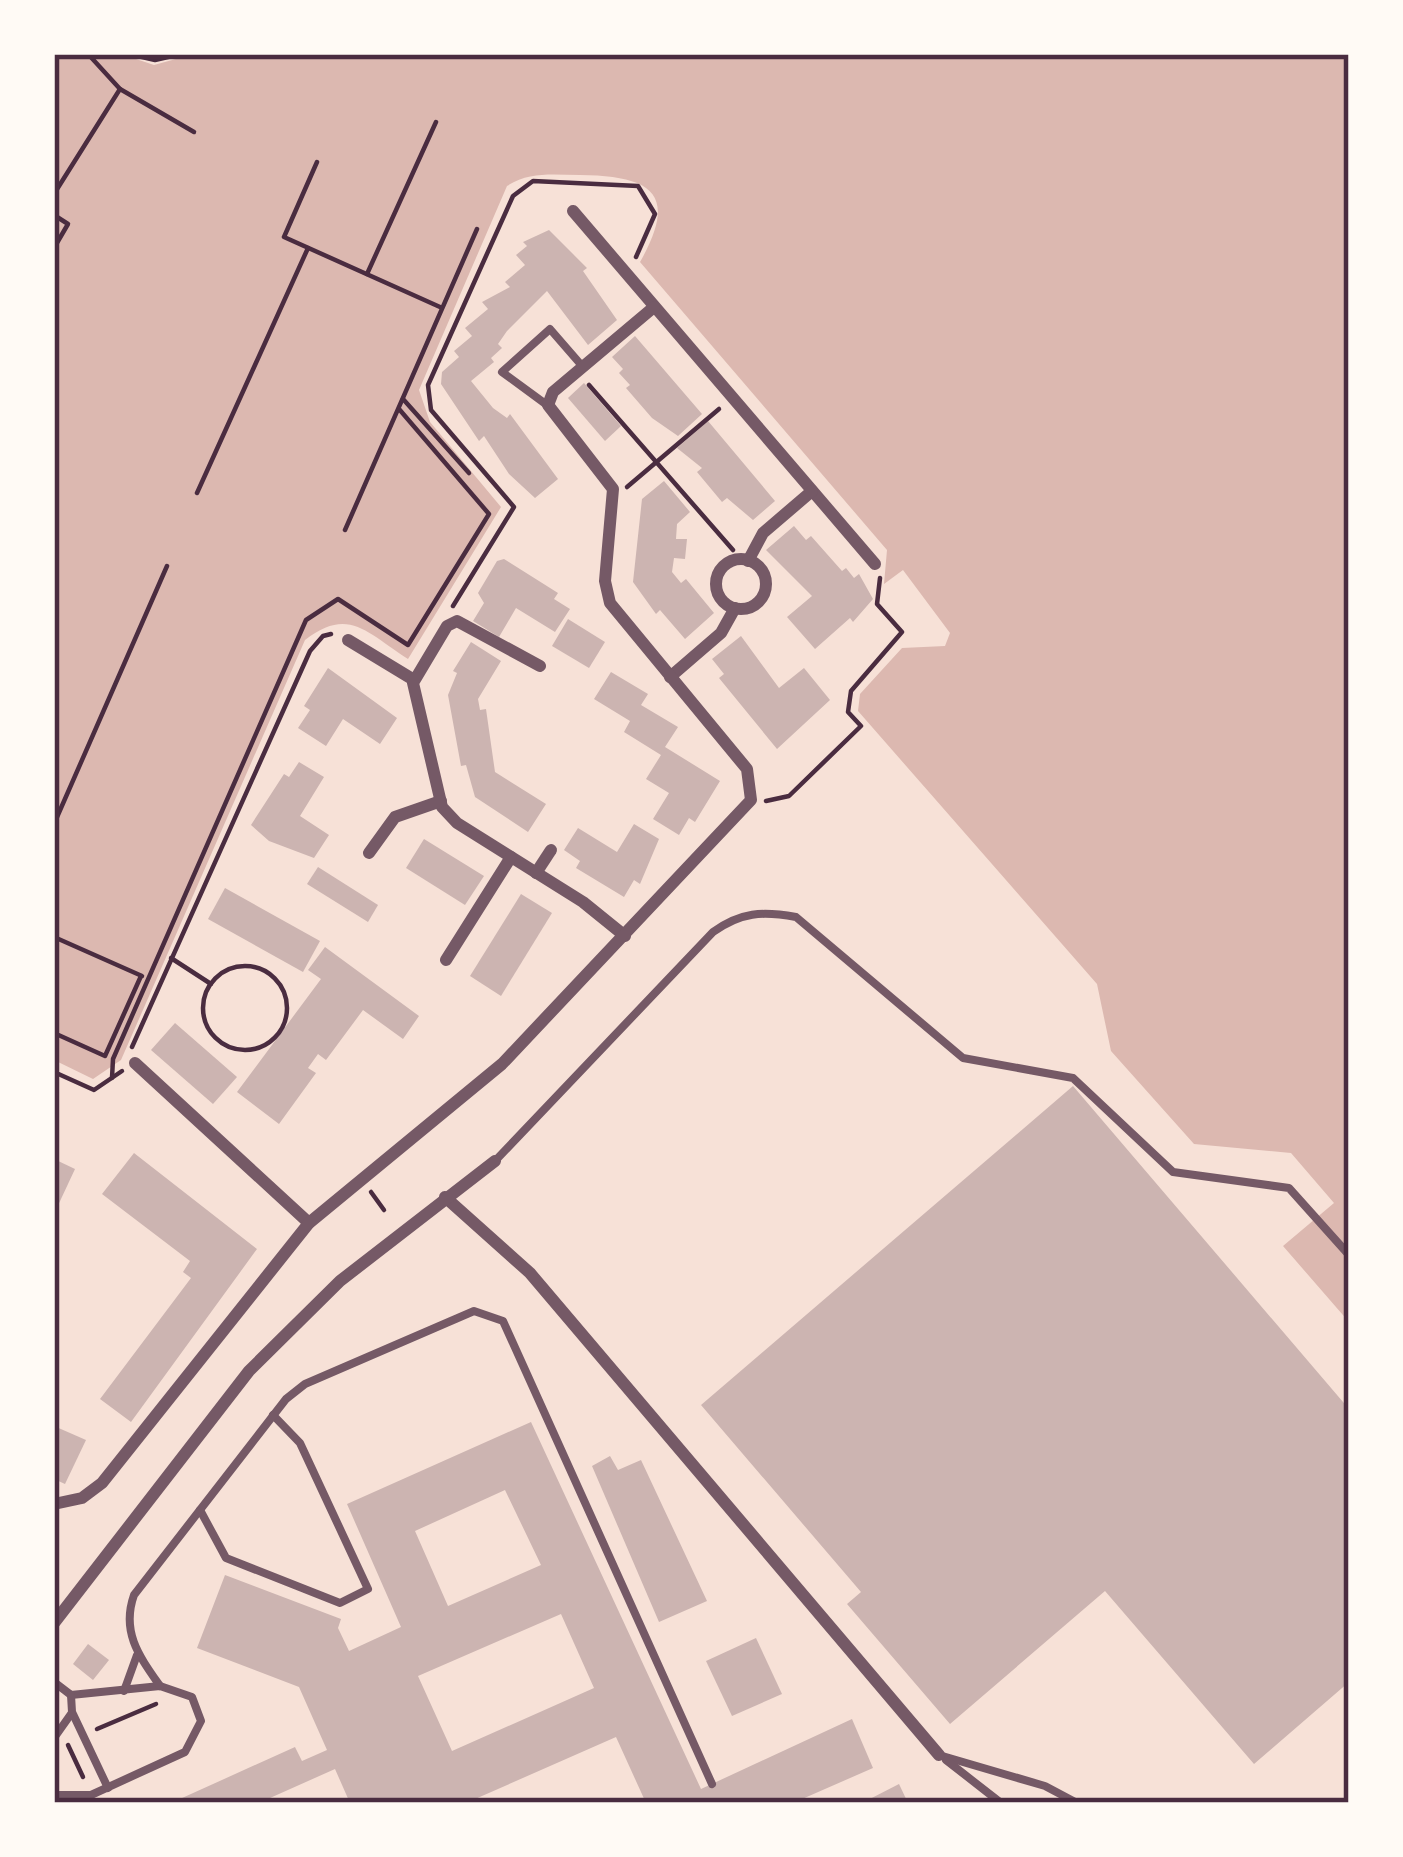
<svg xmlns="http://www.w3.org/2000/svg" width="1403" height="1857" font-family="Barlow,sans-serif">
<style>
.water{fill:#dcb8b0}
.building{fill:#ccb4b1;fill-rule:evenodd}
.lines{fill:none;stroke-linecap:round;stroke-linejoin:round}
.path{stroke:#4a2c40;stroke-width:4.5}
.service{stroke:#755966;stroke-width:8}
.minor{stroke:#755966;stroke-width:12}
.neatline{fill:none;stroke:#4a2c40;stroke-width:4.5}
</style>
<rect width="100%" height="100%" fill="#f7e1d7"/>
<path class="water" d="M54,54H121L154,65L194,54H1349V1322L1283,1246L1334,1203L1291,1153L1194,1144L1111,1051L1097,984L858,711L860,694L902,648L945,646L950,633L903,570L884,584L887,550L640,262C680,192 650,176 580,175C554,175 530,171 507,186L419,390L430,422L501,507L408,659C367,633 349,606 305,640L121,1060L93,1079L54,1060Z"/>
<g class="building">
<path d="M549,230L587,268L583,271L617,320L588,345L547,291L507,331L498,344L502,348L491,358L494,362L471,381L493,408L507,418L510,414L558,479L535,498L509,474L484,436L479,441L441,384L442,372L459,357L454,351L472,336L465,328L488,309L482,302L510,287L505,282L525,265L516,255L527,246L523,242Z"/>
<path d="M635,336L702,414L678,436L652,418L626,388L630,385L619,373L623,369L612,357Z"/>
<path d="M584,383L621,426L605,441L568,398Z"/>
<path d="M708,421L775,501L753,520L727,498L722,502L697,472L702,468L677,448Z"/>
<path d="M664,481L690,512L677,524L676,539H687L685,559L674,558L672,572L681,583L686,579L714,613L685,639L660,610L656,614L633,582L642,499Z"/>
<path d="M794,526L806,540L811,536L842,571L846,568L854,578L859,574L873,599L853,622L850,618L815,649L787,617L812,596L766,550Z"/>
<path d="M504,559L558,593L554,599L570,609L555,632L516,608L499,637L473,621L484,603L478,593L497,561Z"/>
<path d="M568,619L605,642L589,668L552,646Z"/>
<path d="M741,636L779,688L804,668L830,700L777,749L719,678L724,674L712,659Z"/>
<path d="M471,642L501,661L478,699L480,710L486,709L495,772L546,804L528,832L475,797L466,765L461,766L448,695L457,673L453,671Z"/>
<path d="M328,668L397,718L380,744L343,719L326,746L298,728L310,710L304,706Z"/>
<path d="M611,672L648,694L641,705L678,727L665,747L720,781L695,822L689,818L679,835L653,819L669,793L646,779L661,755L624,732L630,721L594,699Z"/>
<path d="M299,762L324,777L300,816L329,835L314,858L269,841L251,825L284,774L289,777Z"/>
<path d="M634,824L659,839L640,884L634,880L624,897L576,868L580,861L564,850L578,828L617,852Z"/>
<path d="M424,839L484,876L465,905L406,868Z"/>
<path d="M318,867L378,905L368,922L307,884Z"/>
<path d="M225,888L320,941L303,972L208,919Z"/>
<path d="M521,894L552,913L501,996L470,976Z"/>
<path d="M325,947L419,1016L403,1039L363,1010L326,1060L318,1054L308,1068L316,1073L279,1124L237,1092L321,979L308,970Z"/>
<path d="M175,1023L237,1077L213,1104L151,1050Z"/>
<path d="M1073,1086L1349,1409V1682L1254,1764L1105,1591L950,1724L847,1604L861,1592L701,1405Z"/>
<path d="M134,1153L257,1249L131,1422L100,1399L191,1278L183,1272L190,1261L102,1194Z"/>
<path d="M54,1159L75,1169L54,1214Z"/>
<path d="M531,1422L701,1789L852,1719L873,1768L793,1803H646L616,1737L466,1803H350L335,1769L270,1798L272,1803H171L295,1747L302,1761L327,1750L299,1687L197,1648L225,1575L341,1619L338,1628L349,1651L401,1627L347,1504ZM505,1490L541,1565L448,1606L415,1531ZM561,1614L594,1688L452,1751L418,1676Z"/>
<path d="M54,1426L86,1440L65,1484L54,1479Z"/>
<path d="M610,1456L618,1470L641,1460L707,1601L659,1622L592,1466Z"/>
<path d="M756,1638L782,1694L732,1716L706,1661Z"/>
<path d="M88,1644L109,1660L93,1680L73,1664Z"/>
<path d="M899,1784L908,1803H862Z"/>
</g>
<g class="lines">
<g class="path">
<path d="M88,54L120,89L194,132"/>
<path d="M129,54L155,60L181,54"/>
<path d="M317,162L284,237L440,307"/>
<path d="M54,194L120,89"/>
<path d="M54,215L68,224L54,248"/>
<path d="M367,274L436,122"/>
<path d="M589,385L733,550"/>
<path d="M403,399L469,473"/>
<path d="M627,487L719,409"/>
<path d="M197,493L308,248"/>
<path d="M345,530L477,229"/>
<path d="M453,606L514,507L431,410L428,385L513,196L533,181L638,186L655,214L636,257"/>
<path d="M766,801L789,796L861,726L848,712L851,691L902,632L877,604L880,578"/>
<path d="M54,824L167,566"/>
<path d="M54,937L142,976"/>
<path d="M171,958L211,984"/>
<circle cx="245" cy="1008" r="42"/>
<path d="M54,1033L105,1056L141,976"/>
<path d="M132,1047L310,651L323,636L331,634"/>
<path d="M54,1072L94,1090L122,1071"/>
<path d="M112,1078L113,1059L306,620L338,599L408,645L489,514L399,409"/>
<path d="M371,1192L384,1210"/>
<path d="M97,1729L156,1704"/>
<path d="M68,1745L83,1777"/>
</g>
<g class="service">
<path d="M547,405L502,372L550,329L583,367"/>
<path d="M495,1161L713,932C741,912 762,911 796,917L963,1058L1073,1078L1173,1172L1289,1188L1349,1255"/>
<path d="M200,1510L226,1558L340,1603L368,1589L300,1443L273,1415"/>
<path d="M54,1682L71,1695L160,1686L192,1697L201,1721L185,1752L91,1795H54"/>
<path d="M160,1686C139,1656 121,1632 134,1595L286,1399L305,1384L474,1311L503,1321L712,1784"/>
<path d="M124,1691L137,1655"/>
<path d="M71,1695L72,1712L108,1788"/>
<path d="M54,1738L71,1714"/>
<path d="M939,1755L1045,1786L1077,1803"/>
<path d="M946,1760L1001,1803"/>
</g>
<g class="minor">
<path d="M573,211L875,564"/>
<circle cx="741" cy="584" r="25"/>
<path d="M748,561L763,533L812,491"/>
<path d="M348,640L414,680"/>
<path d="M540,666L457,621L447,626L413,683L442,807L457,823L583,902L625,936"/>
<path d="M670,677L721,633L735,608"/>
<path d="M369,853L395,817L441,801"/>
<path d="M536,873L551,850"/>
<path d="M446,960L511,857"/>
<path d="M135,1063L309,1223"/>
<path d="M445,1197L530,1273L939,1755"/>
<path d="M54,1504L82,1498L102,1483L309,1223L502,1064L751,800L747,769L610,603L605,581L613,489L548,405L553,392L654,307"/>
<path d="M54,1623L249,1371L340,1281L495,1161"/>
</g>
</g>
<rect width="1403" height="1857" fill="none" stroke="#fffaf5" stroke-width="114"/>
<rect x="57" y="57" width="1289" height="1743" class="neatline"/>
</svg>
